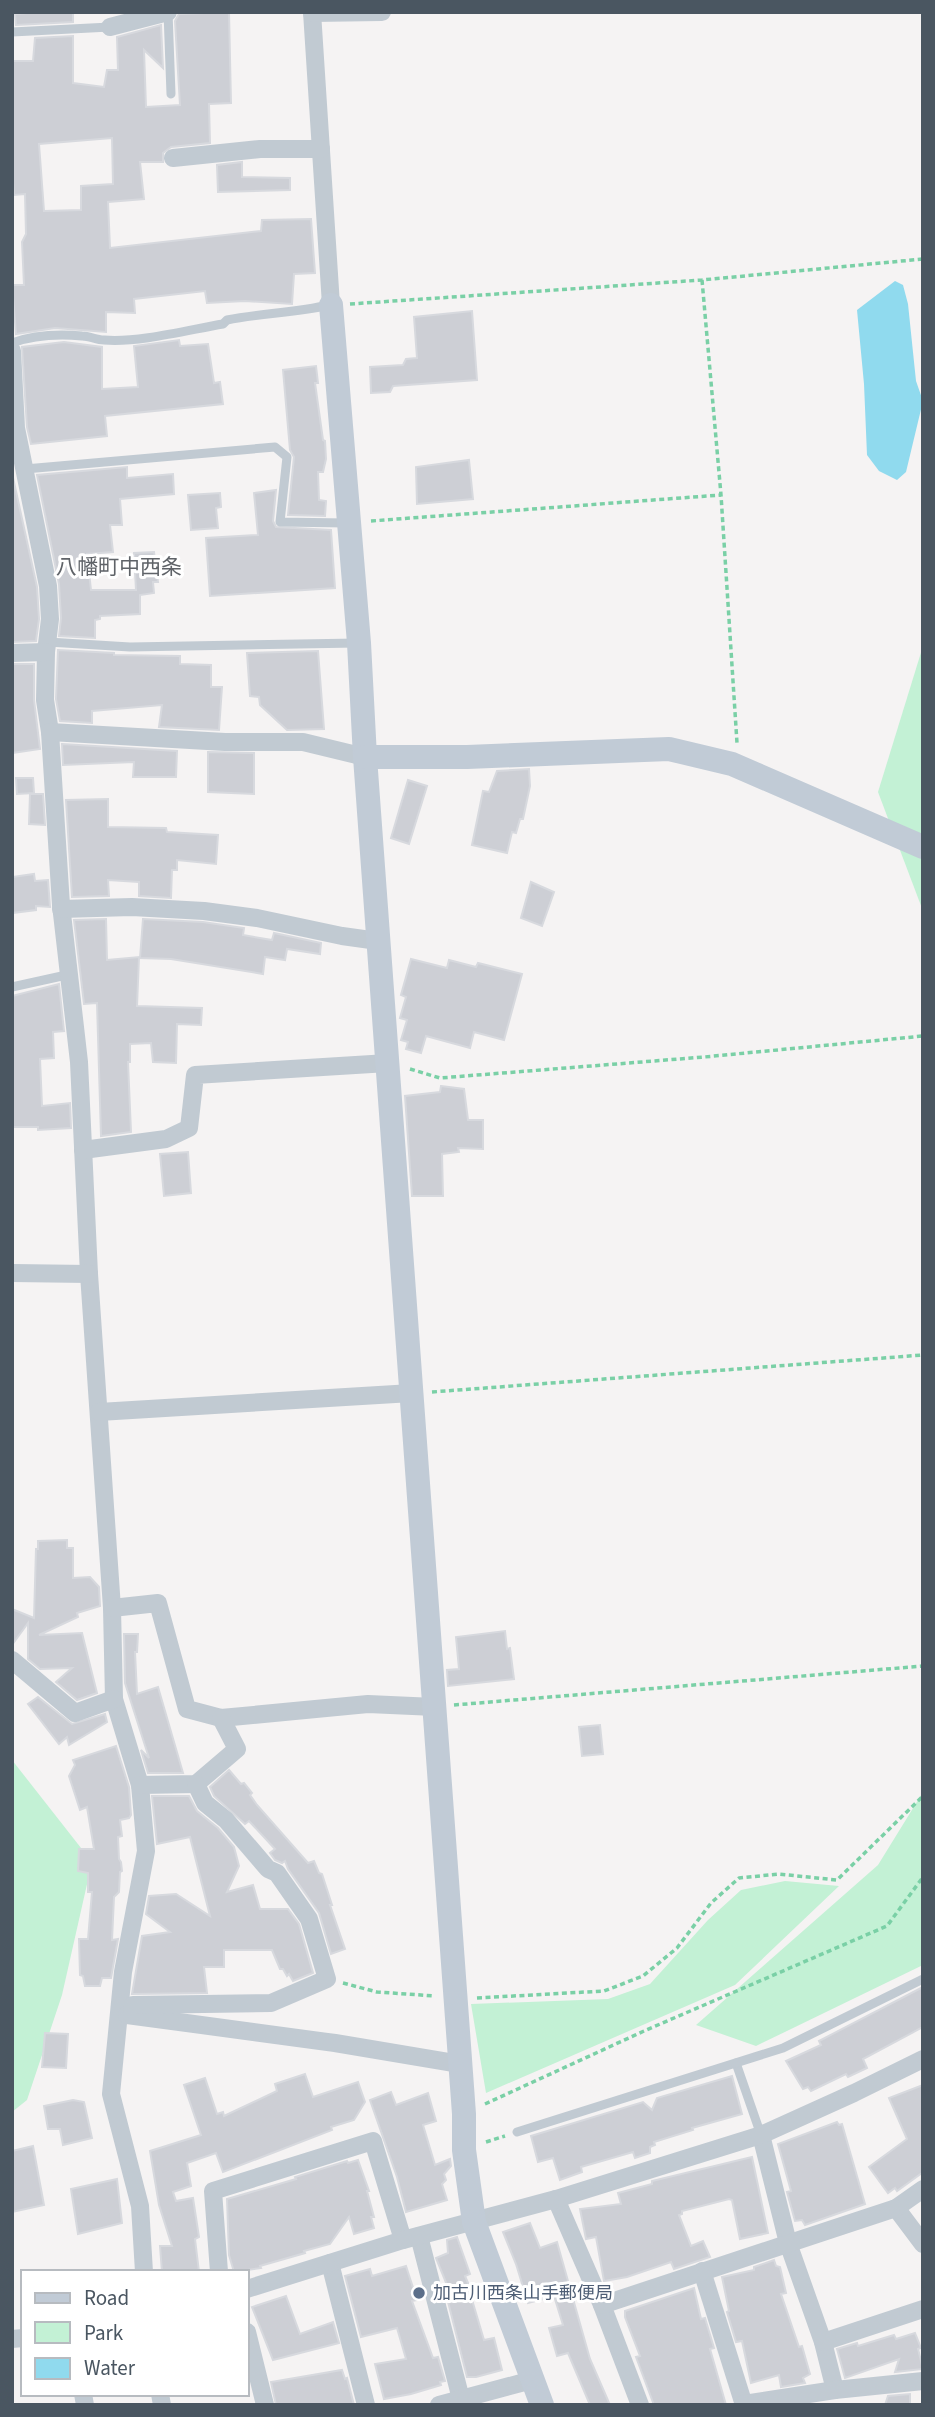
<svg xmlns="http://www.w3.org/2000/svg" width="935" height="2417" font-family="'Source Sans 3','Noto Sans JP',sans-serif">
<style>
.green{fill:#c3f1d5}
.water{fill:#90daee}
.building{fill:#cdcfd5;stroke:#d7d9de;stroke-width:2;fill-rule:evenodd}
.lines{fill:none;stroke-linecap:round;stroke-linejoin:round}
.path{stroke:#7ad0a6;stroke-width:3.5;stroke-dasharray:5 3.5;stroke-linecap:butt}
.lane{stroke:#c1cad2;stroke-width:9}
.street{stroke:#c1cad2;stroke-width:18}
.secondary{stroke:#c1cbd6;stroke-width:24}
.service-dot{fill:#5c6f8a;stroke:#fff;stroke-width:2.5}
.labels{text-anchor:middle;stroke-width:6;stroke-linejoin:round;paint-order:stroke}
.service-label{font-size:18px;fill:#4e5e75;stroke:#fff;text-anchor:start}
.quarter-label{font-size:21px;fill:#5f6368;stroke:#fff}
</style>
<rect width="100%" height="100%" fill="#f5f3f3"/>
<g class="green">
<path d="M923,646V911L878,792Z"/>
<path d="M12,1760L92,1862L62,1995L27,2100L12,2112Z"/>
<path d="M923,1792V1965L756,2046L696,2025L878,1865Z"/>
<path d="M785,1881L839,1886L735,1985L486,2093L471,2004L608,1999L650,1984L708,1920L741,1890Z"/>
</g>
<path class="water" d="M895,281L903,285L908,304L916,381L923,401L906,472L897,480L879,471L867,455L864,384L857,310Z"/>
<g class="building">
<path d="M39,12H73V22L16,25L15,14Z"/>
<path d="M229,12L231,103L209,104L210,143L171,147L163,153V162H140L144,199L108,202L110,248L261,231L262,220L311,219L315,273L294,274L292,304L245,301L207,303L205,291L134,299L135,313L106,312V332L55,328L16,334L12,285H24L22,242L26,234L25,194L14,195L12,172V61H33L35,38L73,36V83L104,87L107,70H118L117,37L161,25L163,68L144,50L146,107L180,105L175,21L179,14ZM112,138L113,184L81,186V210L44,211L39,144Z"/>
<path d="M242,162V177L290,178V190L218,192L217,165Z"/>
<path d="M472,311L477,380L393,386L390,392L371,393L370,367L403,365L406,359L417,358L414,317Z"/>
<path d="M179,340L180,346L208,344L214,383L220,382L223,404L105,416L107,436L31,444L27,427L22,347L64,342L102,347V389L138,387L134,346Z"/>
<path d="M316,366L318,383H315L323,440L325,441L326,459L323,472H318L319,500L326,501L325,516L288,515L294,457L290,450L283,370Z"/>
<path d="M469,460L473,499L417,504L416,467Z"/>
<path d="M127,467V478L173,474L174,494L120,499L122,525H110L113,552L87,554L91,590H136L134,553L154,552L158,582H153L154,593L140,595V614L100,616V619L95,620V638L59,636L61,618L59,584L37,475Z"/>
<path d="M12,473L37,587L39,619L36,641L12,642Z"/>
<path d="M276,490L273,521L276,527L331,530L335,588L210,596L206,538L258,535L254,493Z"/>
<path d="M220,493L221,507L216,508L218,528L191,530L188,495Z"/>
<path d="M58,650L114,653V655L180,656V664L211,665V687H222L219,730L159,727L162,705L92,711V723L60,721L56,699Z"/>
<path d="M318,651L324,729L287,730L260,705L259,697L250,696L247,653Z"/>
<path d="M12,664H34V700L40,749L12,753Z"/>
<path d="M62,744L177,751L176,777H133L134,762L63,765Z"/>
<path d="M208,752L254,753V794L208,792Z"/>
<path d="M529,769L530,786L523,819H520L516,833L512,832L507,853L472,845L483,791L489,792L497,771Z"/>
<path d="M16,778H33L34,793L17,794Z"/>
<path d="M408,780L427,786L409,844L391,838Z"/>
<path d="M30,794H43L45,825L29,824Z"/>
<path d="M108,799V827L166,828L167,832L218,835L216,864L177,860V870H172L171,898L139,896V882L108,880L109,896L72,897L66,800Z"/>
<path d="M34,874L35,881L48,880L50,907L36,906V910L12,913V877Z"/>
<path d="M531,882L554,892L542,926L521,918Z"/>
<path d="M106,919L107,960L139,957L137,1006L202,1008L201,1025L177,1024L176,1063L153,1062L151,1043L130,1044V1062H128L131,1132L101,1136L97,1003L84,1004L74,920Z"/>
<path d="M143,919L203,922L244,928L243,935L272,940L274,933L321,943L320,954L287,949L285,960L265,957L263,974L171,959L140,958Z"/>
<path d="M411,959L447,968L449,960L476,967L478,963L522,974L504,1040L474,1032L470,1048L426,1036L421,1053L406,1049L408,1042L401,1040L407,1020L400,1018L406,997L401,995Z"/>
<path d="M59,984L64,1031L53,1032L54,1058L40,1059L42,1106L70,1103L71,1128L38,1130V1127H12V996Z"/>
<path d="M441,1086L464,1089L468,1120H483V1149L458,1148L459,1152L442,1154L443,1196H412L405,1096L440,1092Z"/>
<path d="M188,1152L191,1193L164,1196L160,1154Z"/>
<path d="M67,1540V1548H73V1578L90,1577L99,1587L100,1606L77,1613L78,1617L39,1635L82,1633L97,1693L77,1700L56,1682L72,1668L40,1669L28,1659V1623L12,1645V1609L34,1618L36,1549H38V1541Z"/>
<path d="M505,1631L507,1649L510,1648L514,1679L448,1686L447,1670L459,1669L456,1637Z"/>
<path d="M124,1634H138L137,1652H135L137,1694L158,1687L183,1773H148L141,1750L149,1758L125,1683Z"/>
<path d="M38,1697L72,1724L105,1714L107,1722L69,1745L67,1737L59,1744L28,1704Z"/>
<path d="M600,1725L603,1754L582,1756L579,1727Z"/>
<path d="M116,1746L129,1787L131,1815L129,1818L120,1820L122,1836L118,1837L119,1859L121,1862L122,1871L120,1872L119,1892L114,1897L112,1940L118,1939L111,1978H102L100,1986H85L83,1976L80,1975L79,1939H88L92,1892H88V1873L78,1871L79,1849H94L87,1807L80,1810L69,1776L75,1765L73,1760Z"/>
<path d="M229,1770L241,1784L244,1783L252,1793L250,1795L257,1805L308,1863L314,1861L319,1873L322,1874L332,1905H330L345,1949L331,1954L319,1913L288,1869L285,1861L282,1863L275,1860L270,1853L275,1849L249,1821L245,1824L214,1796L210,1787Z"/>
<path d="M152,1796H189L197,1811L218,1828L234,1847L239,1866L227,1892L253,1885L260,1909H288L299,1924L313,1973L293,1981L289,1974L287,1976L283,1969H280L272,1950H224V1967H204L207,1993L132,1994L142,1936L170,1932L146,1914L149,1896L176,1894L210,1916L190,1837L157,1844Z"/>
<path d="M923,1987V2027L863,2059L867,2068L848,2077L846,2074L811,2091L808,2087L803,2089L786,2061L821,2045L819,2041Z"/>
<path d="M45,2033L68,2034L66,2068L42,2067Z"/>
<path d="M305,2074L313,2097L358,2082L365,2102L354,2120L331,2127L332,2130L223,2172L216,2153L187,2163L191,2186L173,2192L176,2201L193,2198L199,2237L195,2239L199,2272H162L160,2246H172L159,2205L150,2151L201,2135L184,2085L205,2078L217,2114L223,2112L224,2116L277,2091L275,2084Z"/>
<path d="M732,2076L742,2114L692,2128L693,2130L654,2142L655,2145L650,2147V2153L635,2158L633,2152L581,2167L582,2172L560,2180L553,2158L538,2162L531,2136L643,2102L652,2110L657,2098Z"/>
<path d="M923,2085V2175L922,2173L897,2191L895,2188L888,2193L869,2167L907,2139L889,2098Z"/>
<path d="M391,2092L396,2105L428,2093L436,2121L423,2125L435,2165L450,2159L451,2166L444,2174L446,2180L442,2184L447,2200L406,2212L397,2177L370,2100Z"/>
<path d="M73,2100L84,2102L92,2138L63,2145L60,2129H48L44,2106Z"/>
<path d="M837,2122L839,2125L842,2124L865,2204L805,2225L802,2220L795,2221L787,2192L791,2191L778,2144Z"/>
<path d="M33,2146L44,2205L12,2212V2151Z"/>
<path d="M752,2157L768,2233L740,2239L732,2200L729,2199L682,2211V2214L679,2215L691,2246L703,2241L710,2257L674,2269L671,2262L627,2277L604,2281L596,2237L586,2239L580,2209L621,2204L618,2193L652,2184V2181Z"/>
<path d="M358,2160L369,2191H367L374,2217H371L374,2228L354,2234L349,2217L330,2244L304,2251L305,2253L260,2266L261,2268L234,2272L229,2255L227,2199L296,2179L295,2177L347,2161L348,2163Z"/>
<path d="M117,2179L122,2223L78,2234L71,2189Z"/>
<path d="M530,2223L540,2248L557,2242L590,2359L610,2405H590L568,2353L557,2356L549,2328L563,2325L554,2296L528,2303L516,2264L503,2232Z"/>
<path d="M457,2237L470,2274L465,2276L472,2292L470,2293L484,2340L494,2338L502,2370L476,2377H467L444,2286L447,2285L436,2258L448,2253L447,2240Z"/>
<path d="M774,2260L776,2266L780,2267L786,2293L781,2294L799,2347L802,2346L810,2374L803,2378L805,2383L781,2387L779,2375L751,2383L742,2341L736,2342L727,2312L729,2311L722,2277L754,2270V2267Z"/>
<path d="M406,2266L417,2300L412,2301L433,2358L438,2357L445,2381L440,2382L441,2385L411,2394L384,2399L375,2364L406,2359L397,2328L361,2337L345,2276L370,2269L372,2276Z"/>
<path d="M694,2288L701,2319L705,2318L714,2348L710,2349L726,2405H654L636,2357L640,2356L625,2317V2311Z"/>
<path d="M286,2296L300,2334L333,2322L339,2343L273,2360L252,2307Z"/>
<path d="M915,2333L921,2348L918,2349L923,2369L895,2372L899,2359L845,2378L837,2349L857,2343L858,2346L894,2335L896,2339Z"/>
<path d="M342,2370L345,2379L347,2378L354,2405H276L271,2382Z"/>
<path d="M910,2394V2405H885L888,2396Z"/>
</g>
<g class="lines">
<g class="path">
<path d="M702,280L721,495L737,743"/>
<path d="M350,304L702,280L923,259"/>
<path d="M371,521L721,495"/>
<path d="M410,1069L440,1078L704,1057L923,1036"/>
<path d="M432,1392L923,1355"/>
<path d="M454,1705L923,1666"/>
<path d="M343,1983L377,1992L435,1996"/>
<path d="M477,1998L604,1991L643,1976L677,1948L711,1903L739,1878L779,1874L837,1880L923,1796"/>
<path d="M485,2104L644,2031L887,1926L923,1877"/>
<path d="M486,2142L505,2136"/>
</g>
<g class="lane">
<path d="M168,12L171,94"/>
<path d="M12,32L110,27"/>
<path d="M12,343C34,335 59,334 82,336C90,336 96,340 104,340C138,343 188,330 223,324L227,320C262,313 294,313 329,305"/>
<path d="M25,469L275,447L287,457L280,522L346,523"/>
<path d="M48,642L130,647L357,643"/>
<path d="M12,987L71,974"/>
<path d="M736,2063L761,2135"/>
<path d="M517,2132L783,2048L923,1979"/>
</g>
<g class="street">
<path d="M312,12L331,305"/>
<path d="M312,13L382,12"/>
<path d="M110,27L168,12"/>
<path d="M173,158L260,149H321"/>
<path d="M12,351L16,428L48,586L50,619L46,652L45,700L50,732L61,905L79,1062L89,1274L112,1608L114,1699L140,1785L146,1851L123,1972L111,2094L140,2206L144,2272"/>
<path d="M12,653L46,652"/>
<path d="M50,732L225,742H303L365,757"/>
<path d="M61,909L132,907L204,911L257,918L342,936L378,941"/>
<path d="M83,1150L166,1139L189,1128L195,1075L388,1063"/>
<path d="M12,1273L89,1274"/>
<path d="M99,1412L412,1393"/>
<path d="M112,1608L158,1603L187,1709L221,1718L368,1704L435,1707"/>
<path d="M12,1660L75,1713L114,1699"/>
<path d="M140,1785L196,1784L237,1749L221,1718"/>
<path d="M127,2015L335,2043L460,2064"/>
<path d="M132,2015L133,2005L271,2003L327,1979L309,1919L277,1873L268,1869L226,1820L205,1803L196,1784"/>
<path d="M761,2135L788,2243L823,2342L835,2390"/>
<path d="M556,2199L602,2305L640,2405"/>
<path d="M896,2208L923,2244"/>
<path d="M419,2236L461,2399"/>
<path d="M330,2263L366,2405"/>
<path d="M702,2271L744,2405"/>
<path d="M219,2272L213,2191L373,2141L403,2240"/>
<path d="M247,2289L403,2240L556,2199L761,2135L854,2093L923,2059"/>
<path d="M602,2305L896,2208L923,2189"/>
<path d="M247,2332L265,2405"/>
<path d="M12,2339L23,2338"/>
<path d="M823,2342L923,2309"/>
<path d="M83,2394L85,2405"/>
<path d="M160,2394L162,2405"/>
<path d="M744,2404L835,2390L923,2381"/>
<path d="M439,2405L532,2380"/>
</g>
<g class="secondary">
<path d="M331,305L359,643L365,757L464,2114V2150L474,2222L542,2405"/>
<path d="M365,757H467L669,749L732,764L923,847"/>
</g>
</g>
<circle class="service-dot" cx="419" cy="2293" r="7"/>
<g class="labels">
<g class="service-label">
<text x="433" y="2299">加古川西条山手郵便局</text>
</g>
<g class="quarter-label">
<text x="119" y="574">八幡町中西条</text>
</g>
</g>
<rect width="935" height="2417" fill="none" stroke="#4a5661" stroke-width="28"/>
<rect x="21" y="2270" width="228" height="126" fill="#ffffff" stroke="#b7bbc0" stroke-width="2"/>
<rect x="35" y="2293" width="35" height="10" fill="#c1cbd6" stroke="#b7bbc0" stroke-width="2"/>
<text x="84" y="2305" font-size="21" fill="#4a5661">Road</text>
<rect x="35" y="2322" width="35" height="21" fill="#c3f1d5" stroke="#b7bbc0" stroke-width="2"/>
<text x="84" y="2340" font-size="21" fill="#4a5661">Park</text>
<rect x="35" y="2358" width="35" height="21" fill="#90daee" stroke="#b7bbc0" stroke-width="2"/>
<text x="84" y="2375" font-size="21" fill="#4a5661">Water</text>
</svg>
